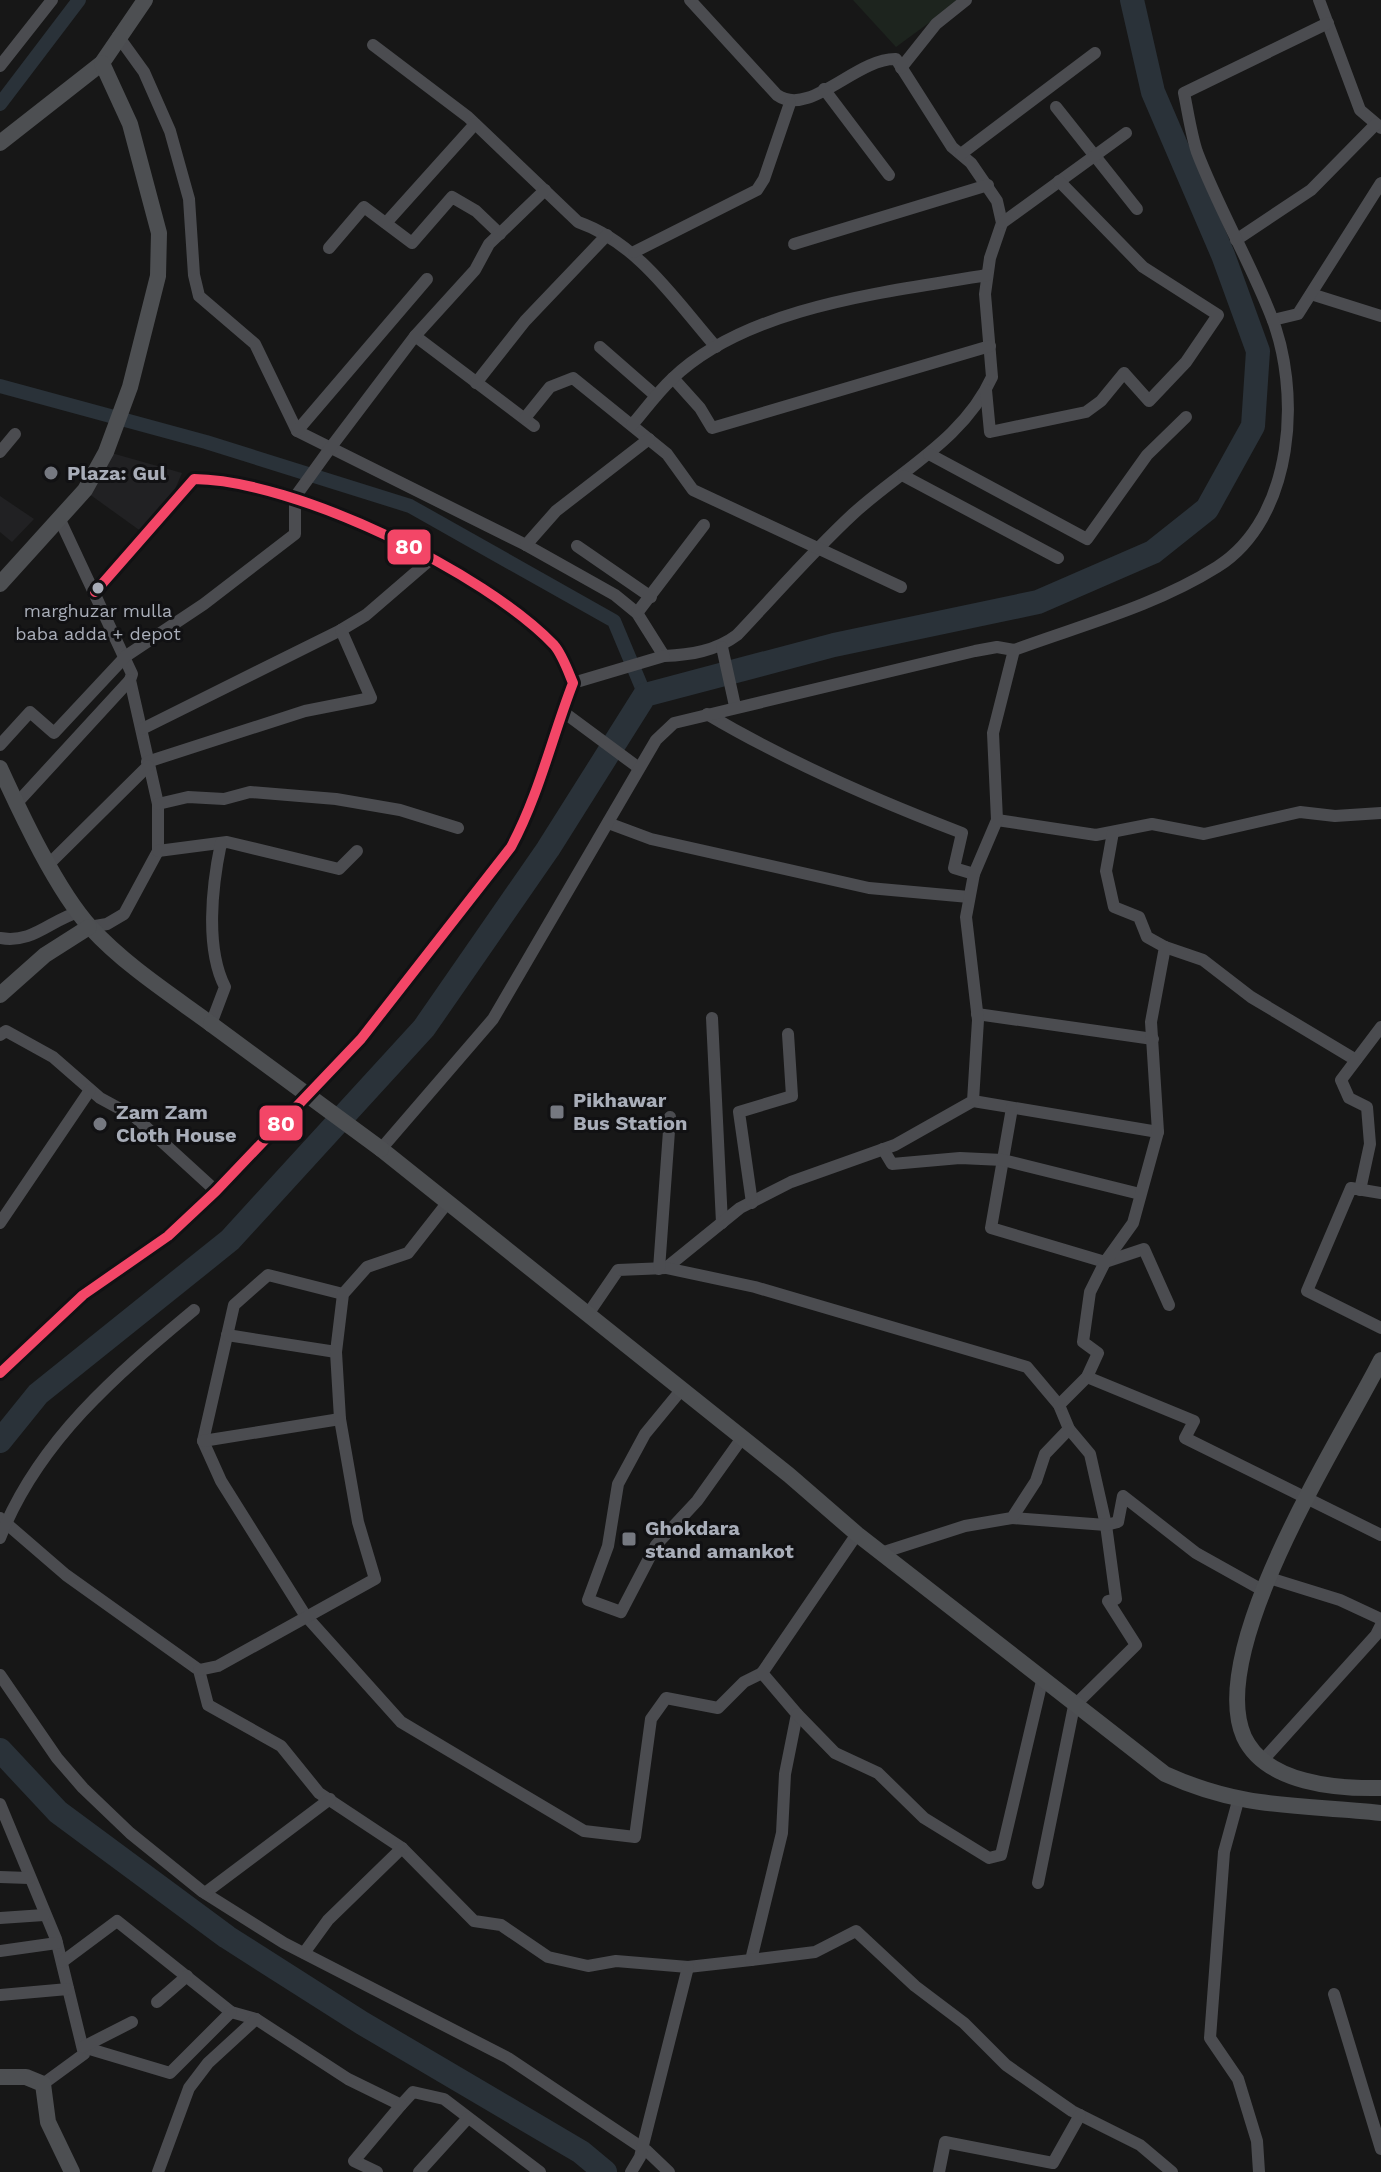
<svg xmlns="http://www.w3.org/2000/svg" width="1381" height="2172" font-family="'Work Sans',sans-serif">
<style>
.built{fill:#212123}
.green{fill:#1d241e}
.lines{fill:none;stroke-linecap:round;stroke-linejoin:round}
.canal{stroke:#2a3239;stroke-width:14}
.river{stroke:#2a3239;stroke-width:24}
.minor{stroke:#4b4c50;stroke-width:12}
.major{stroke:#4d4f52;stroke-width:16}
.major-bridge{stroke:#4d4f52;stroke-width:16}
.bus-1-casing{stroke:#111113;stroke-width:16}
.bus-1{stroke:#f34667;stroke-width:10}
.poi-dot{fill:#757880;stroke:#111113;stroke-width:3}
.bus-dot{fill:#a8adb8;stroke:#111113;stroke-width:3}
.labels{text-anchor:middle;stroke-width:6;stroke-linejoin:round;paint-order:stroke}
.bus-label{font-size:18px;fill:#a8adb8;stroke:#111113}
.poi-label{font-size:20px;font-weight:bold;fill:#a8adb8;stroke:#111113;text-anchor:start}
.line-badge{stroke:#111113;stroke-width:3}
.badge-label{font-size:22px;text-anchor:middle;font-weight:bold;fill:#fff}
</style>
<rect width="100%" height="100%" fill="#171717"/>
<g class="built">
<path d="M108,452L182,473L173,494L142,532L85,491Z"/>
<path d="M0,496L34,519L12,542L0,532Z"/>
</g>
<path class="green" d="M853,0H960L896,47Z"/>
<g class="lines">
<g class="canal">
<path d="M0,104L79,0"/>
<path d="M0,386L206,442L410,506L614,621L645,695"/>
</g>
<g class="river">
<path d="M0,1441L38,1394L230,1240L424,1028L548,849L645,695L834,645L1038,602L1153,552L1207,509L1253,426L1258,351L1223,255L1153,92L1132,0"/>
<path d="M0,1750L58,1812L227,1937L362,2023L581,2152L605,2172"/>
</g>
<g class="minor">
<path d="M1319,0L1360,110L1381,128"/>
<path d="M118,36L144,72L170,131L189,199L194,275L199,296L255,344L297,431L526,545L615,595L637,613L664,656C690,655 716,651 737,635C775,595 812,552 853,514C901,470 964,439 992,377L985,294L990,258L1002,223L997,201L971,163L952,147L896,59C856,58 810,118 777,95L690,0"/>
<path d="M373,45L468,117L578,222C638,243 675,300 716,347"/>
<path d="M0,66L52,0"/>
<path d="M901,68L936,24L966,0"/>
<path d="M824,89L889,175"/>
<path d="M1056,107L1137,209"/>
<path d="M961,154L1095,53"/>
<path d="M386,223L475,124"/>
<path d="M1002,223L1126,133"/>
<path d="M1236,240L1311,190L1376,124"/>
<path d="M794,244L988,185"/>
<path d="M329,248L364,207L412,243L452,197L476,211L500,234"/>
<path d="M634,252L757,190L764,179L790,103"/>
<path d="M1311,294L1381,316"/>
<path d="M1273,320L1298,314L1381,183"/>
<path d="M415,336L534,426"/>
<path d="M600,347L656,396"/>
<path d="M673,378L700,408L712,428L990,346"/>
<path d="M476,383L525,321L607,235"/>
<path d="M986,390L990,432L1086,412L1101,401L1124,373L1149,401L1186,362L1218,315L1143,267L1059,181"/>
<path d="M525,418L550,387L573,378L667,454L693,490L901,587"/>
<path d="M632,425C645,410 657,393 672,379C747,306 888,292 987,275"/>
<path d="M297,431L427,279"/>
<path d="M0,452L15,434"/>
<path d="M929,454L1087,539L1147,455L1186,417"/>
<path d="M904,476L1058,558"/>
<path d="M60,520L132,674L130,680L158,804V851L124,914L107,924L89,927"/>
<path d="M526,545L556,511L649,439"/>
<path d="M577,546L651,597"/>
<path d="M637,613L704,525"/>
<path d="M722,647L735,706"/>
<path d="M1014,650C1082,625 1155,606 1217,567C1295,518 1302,390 1270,313C1248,258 1218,207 1197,152C1191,134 1188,112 1184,93L1328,23"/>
<path d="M573,683L664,656"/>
<path d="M562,711L639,768"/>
<path d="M707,714C788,762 873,799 962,833L954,868L974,874"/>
<path d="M142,729L341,630L366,615L431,559"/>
<path d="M0,745L30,712L54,733L126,656L204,604L295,534V497L331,447L415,336L475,270L489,244L545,190"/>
<path d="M147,762L305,711L371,698L341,630"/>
<path d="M16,804L130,680"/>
<path d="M158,804L188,797L224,799L250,792L336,799L400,810L458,828"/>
<path d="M997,820L1096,835L1152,824L1204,834L1300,812L1335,816L1381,813"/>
<path d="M608,823L651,839L869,888L969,897"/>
<path d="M158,851L227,842L339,869L357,851"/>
<path d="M50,863L148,766"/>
<path d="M0,938C33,944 50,920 79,912"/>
<path d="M1165,947L1203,960L1251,997L1356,1060"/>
<path d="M977,1014L1153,1039"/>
<path d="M712,1018L722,1223"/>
<path d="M211,1024L225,987C205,948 212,886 221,843"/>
<path d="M0,1035L6,1031L53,1057L100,1098L135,1117L216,1191"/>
<path d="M973,1101L1158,1132"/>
<path d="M1012,1108L991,1228L1105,1262L1144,1249L1169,1305"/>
<path d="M381,1149L493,1019L656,740L674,723L975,651L997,647L1014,650L993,733L997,820L974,874L966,917L978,1020L973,1101L895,1145L791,1182L740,1208L666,1268L618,1270L588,1314"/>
<path d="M883,1149L892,1164L960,1158L1003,1160L1140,1194"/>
<path d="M1360,1190L1370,1144L1367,1107L1349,1098L1341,1080L1381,1027"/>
<path d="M1381,1193L1351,1188L1307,1291L1381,1328"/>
<path d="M752,1203L739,1112L792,1096L788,1034"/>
<path d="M0,1223L90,1090"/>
<path d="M666,1268L755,1287L1027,1367L1059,1405L1069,1429L1090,1454L1106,1525L1116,1599L1108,1601L1136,1645L1074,1706L1038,1883"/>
<path d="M659,1269L670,1117"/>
<path d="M343,1294L268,1275L234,1305L203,1441L221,1481L305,1615L401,1722L584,1831L635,1837L651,1719L666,1698L718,1708L744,1682L762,1673"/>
<path d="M227,1335L336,1352"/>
<path d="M0,1373L83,1295L168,1236L216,1191L361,1039L511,847C539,795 552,737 573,683C568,671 562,654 554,645C484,572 295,480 194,479L95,592"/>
<path d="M1087,1377L1194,1421L1185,1438L1381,1535"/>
<path d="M682,1389L645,1434L618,1484L608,1546L588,1600L621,1612L656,1545L697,1501L742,1438"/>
<path d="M1059,1405L1087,1377L1098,1353L1083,1342L1090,1292L1105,1262L1133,1223L1158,1132L1151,1022L1165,947L1147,937L1139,917L1114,907L1106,871L1113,832"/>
<path d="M203,1441L340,1419"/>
<path d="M0,1518L66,1575L199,1670L208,1705L281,1746L319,1793L402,1848L474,1921L501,1925L548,1957L588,1966L616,1961L688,1967L751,1960L782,1833L785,1774L797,1714L762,1673L857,1534"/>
<path d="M1012,1518L1106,1525L1118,1522L1123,1496L1196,1553L1264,1591"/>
<path d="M0,1538C38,1441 116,1375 194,1310"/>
<path d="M881,1553L965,1526L1012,1518L1036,1481L1045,1454L1069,1429"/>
<path d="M1269,1578L1340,1600L1381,1619"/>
<path d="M199,1670L218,1666L375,1579L358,1522L340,1419L336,1352L343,1294L367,1267L408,1253L448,1202"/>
<path d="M0,1675L57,1758L83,1788L130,1833L203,1892L284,1943L508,2058L647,2151L669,2172"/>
<path d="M797,1714L835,1753L878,1773L924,1818L989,1858L1001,1855L1042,1681"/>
<path d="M1263,1760L1376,1635L1381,1625"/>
<path d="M1238,1801L1224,1852L1210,2038L1238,2079L1257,2141L1259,2172"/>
<path d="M0,1804L56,1939L84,2054L43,2084"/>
<path d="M0,1877L29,1878"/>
<path d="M205,1893L330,1799"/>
<path d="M0,1918L44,1915"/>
<path d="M0,1951L57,1943"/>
<path d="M304,1953L328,1920L402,1848"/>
<path d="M751,1960L815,1952L856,1931L915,1986L964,2023L1006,2065L1072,2111L1140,2145L1172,2172"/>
<path d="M62,1962L117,1921L231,2012L256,2019L348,2079L401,2105L413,2092L444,2099L540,2172"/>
<path d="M1334,1994L1381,2149"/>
<path d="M0,1995L68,1989"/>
<path d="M157,2002L187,1976"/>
<path d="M83,2047L170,2073L231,2012"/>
<path d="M83,2047L132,2022"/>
<path d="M158,2172L189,2088L208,2063L256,2019"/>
<path d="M377,2172L354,2161L401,2105"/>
<path d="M419,2172L468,2118"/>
<path d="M631,2172L640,2157L688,1967"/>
<path d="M939,2172L945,2142L1053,2163L1080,2115"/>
</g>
<g class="major">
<path d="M0,143L102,63L145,0"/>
<path d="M0,584L85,490L106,452L130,387L158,276L159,233L130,124L102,63"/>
<path d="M0,768C21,814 57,891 91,928C125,965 170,994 211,1024"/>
<path d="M0,995L45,955L89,927"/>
<path d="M381,1149L789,1475L857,1534L1165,1774C1244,1810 1298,1804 1381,1813"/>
<path d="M1381,1360C1341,1439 1205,1649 1244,1737C1266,1784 1338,1789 1381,1788"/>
<path d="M0,2077H26L43,2084L48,2122L72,2172"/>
</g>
<path class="major-bridge" d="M211,1024L381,1149"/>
<defs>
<path id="bus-1" d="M0,1373L83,1295L168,1236L216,1191L361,1039L511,847C539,795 552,737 573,683C568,671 562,654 554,645C484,572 295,480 194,479L95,592"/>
</defs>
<use href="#bus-1" class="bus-1-casing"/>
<use href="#bus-1" class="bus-1"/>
</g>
<g class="poi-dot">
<circle cx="51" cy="473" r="8"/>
<rect x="549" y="1104" width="16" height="16" rx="4"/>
<circle cx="100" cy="1124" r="8"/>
<rect x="621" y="1531" width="16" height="16" rx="4"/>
</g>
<circle class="bus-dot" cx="98" cy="588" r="7"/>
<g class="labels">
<g class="bus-label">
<text x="98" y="617">marghuzar mulla<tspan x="98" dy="23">baba adda + depot</tspan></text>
</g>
<g class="poi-label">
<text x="67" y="480">Plaza: Gul</text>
<text x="573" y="1107">Pikhawar<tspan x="573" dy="23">Bus Station</tspan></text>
<text x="116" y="1119">Zam Zam<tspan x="116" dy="23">Cloth House</tspan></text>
<text x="645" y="1535">Ghokdara<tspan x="645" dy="23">stand amankot</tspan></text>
</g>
</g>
<g class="line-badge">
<rect x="386" y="528" width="46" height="38" rx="8" fill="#f34667"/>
<rect x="258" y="1104" width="46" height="38" rx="8" fill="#f34667"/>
</g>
<g class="badge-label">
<text x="409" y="554">80</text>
<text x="281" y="1131">80</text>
</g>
</svg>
